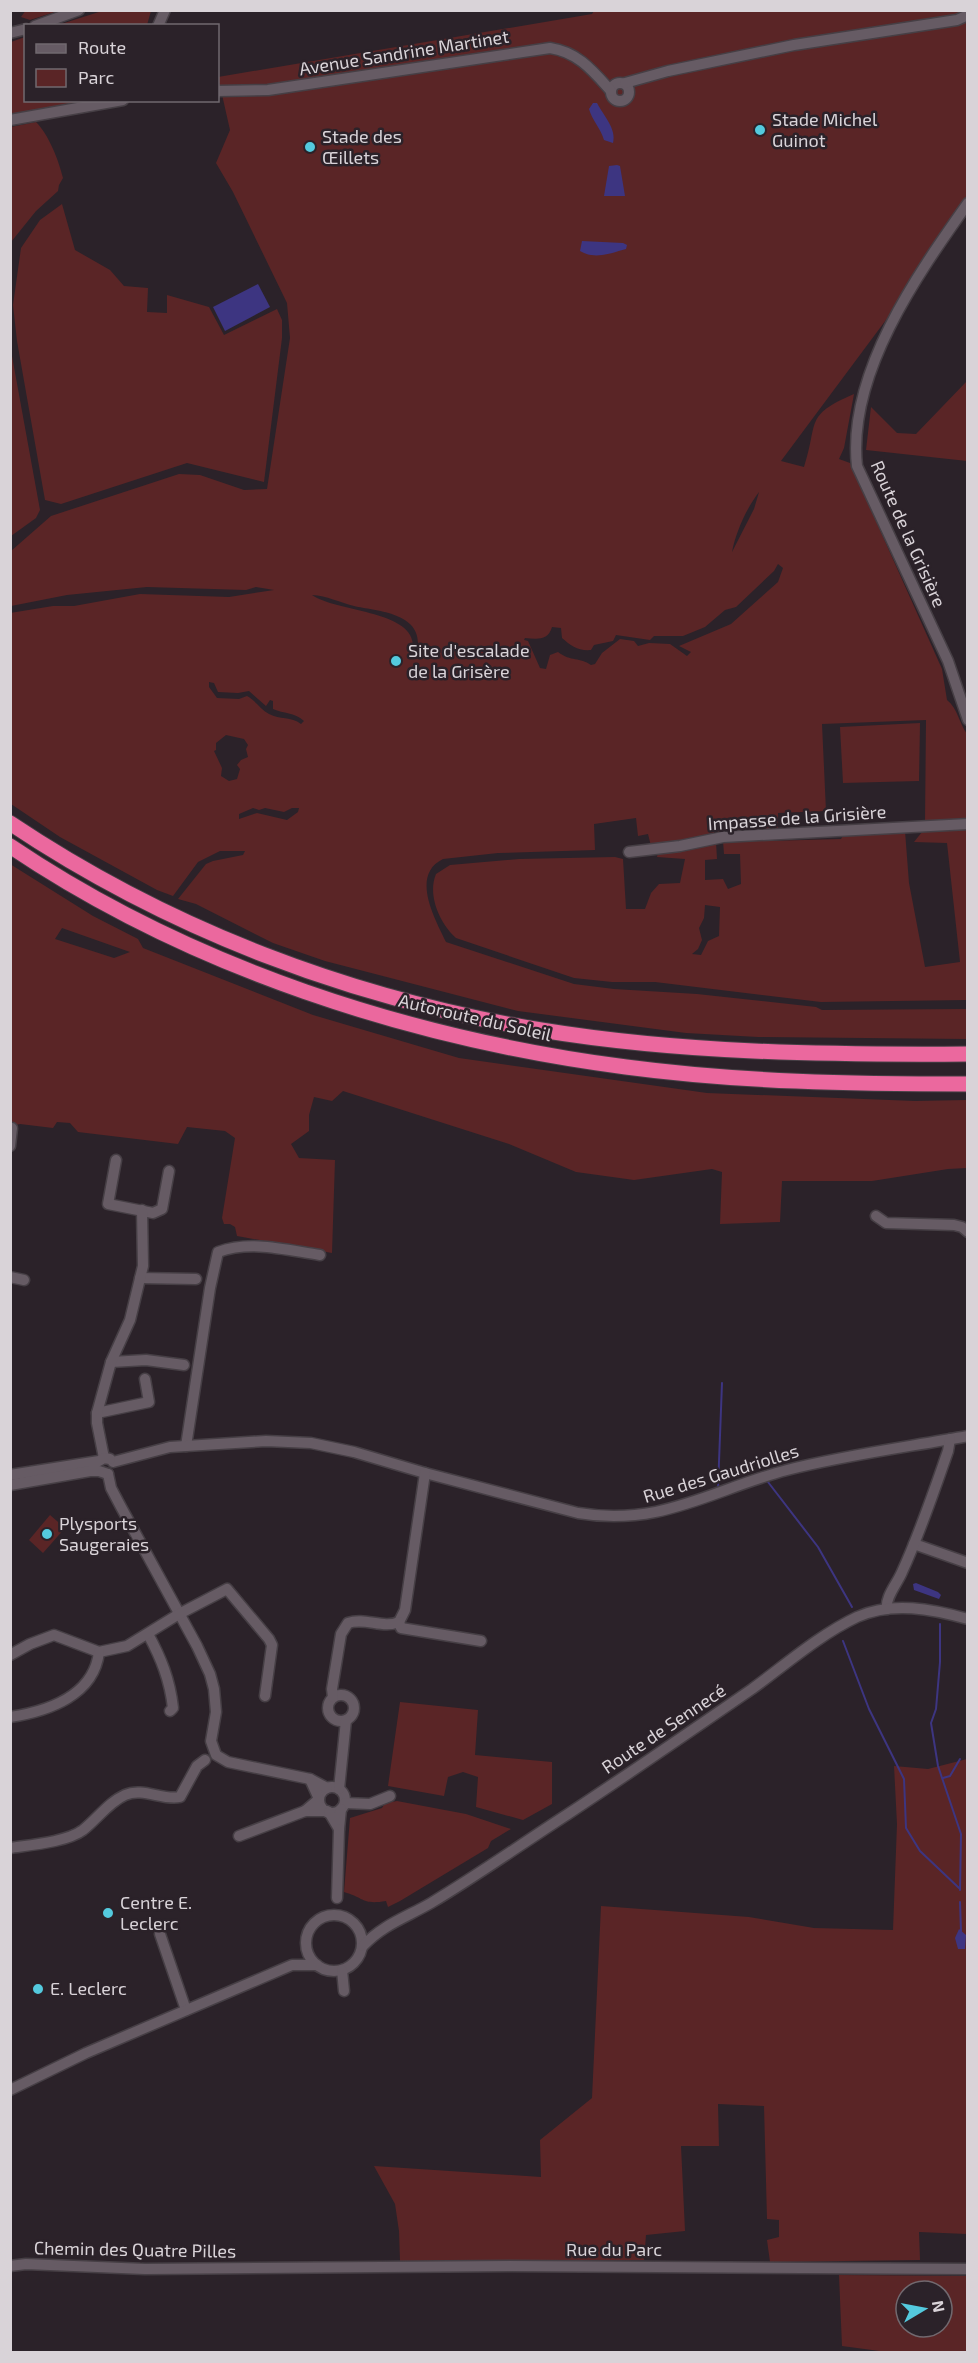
<svg xmlns="http://www.w3.org/2000/svg" width="978" height="2363" font-family="'Exo 2',sans-serif">
<style>
.green{fill:#5a2526;fill-rule:evenodd}
.water{fill:#3d3581}
.lines{fill:none;stroke-linecap:round;stroke-linejoin:round}
.stream{stroke:#3d3581;stroke-width:2}
.minor-casing{stroke:#463f45;stroke-width:13}
.highway-casing{stroke:#463f45;stroke-width:17}
.minor{stroke:#665b64;stroke-width:10}
.highway{stroke:#eb689e;stroke-width:15}
.poi-dot{fill:#54cade;stroke:#2b2229;stroke-width:2}
.labels{text-anchor:middle;stroke-width:5;stroke-linejoin:round;paint-order:stroke}
.street-label{font-size:18px;fill:#d9d3d8;stroke:#2b2229}
.poi-label{font-size:18px;fill:#d9d3d8;stroke:#2b2229;text-anchor:start}
</style>
<rect width="100%" height="100%" fill="#2b2229"/>
<g class="green">
<path d="M26,10H58V11L30,20L21,17Z"/>
<path d="M102,11V10L151,11L147,25H58Z"/>
<path d="M594,11H967V211L781,461L804,467C819,422 803,416 854,394L844,448L839,459L850,463L942,669L947,700C958,709 959,723 967,734V819L925,823L926,720L822,724L826,811L778,813V830L713,833L675,843L651,846L648,834L638,836L636,818L594,824L595,850L498,853L443,859C410,875 435,919 446,942L574,984L614,989L697,994L816,1007L822,1010L967,1009V1039L758,1037L686,1033L518,1011L325,961L273,943L196,904L178,899L206,864L213,861L243,855L245,851H220L198,862L173,896L157,890L60,837L11,804L10,613L53,606H74L140,594L229,597L274,590L256,587L246,590L147,587L67,595L11,606V551L51,516L179,474L200,475L244,490L267,489L290,338L287,303L233,192L216,163L230,130L218,77L592,14ZM759,492L754,509L732,552C736,532 746,509 759,492ZM778,564L783,568L778,582L731,624L679,646L691,652L687,656L670,644L649,643L638,646L634,641L620,639L602,653L595,664L591,665C580,657 571,662 558,652L550,655L546,669L540,668L528,641L524,640L525,638C537,639 548,641 552,627L561,628L562,638C571,646 578,651 591,650L594,645L613,641L616,635L650,640L654,636H683L705,627L725,610L736,607L774,571ZM312,595C327,596 339,602 354,606C375,611 419,612 418,644H413C410,610 336,612 312,595ZM209,682L214,683L218,692L238,693L249,691L266,706L270,700L273,701V709C284,714 294,712 304,721L301,724C291,716 280,720 269,714C260,709 256,701 247,696L239,699L217,698L209,687ZM226,735L244,739L248,745L246,749L248,757L241,760L237,765L240,769L237,779L229,781L221,776L222,768L214,751L216,750V743ZM253,808L259,810L265,808L284,812L292,808H299L298,812L287,820L257,813L239,819V814Z"/>
<path d="M25,37L26,100L86,101L11,114V42Z"/>
<path d="M36,122C49,135 59,161 63,178L59,185L58,191L36,211L11,242V127Z"/>
<path d="M62,204L75,250L110,270L124,286L148,288L147,312L167,313V295L209,307L224,335L277,309L282,320V338L264,482L187,463L61,504L45,500L17,341L13,305L21,248L40,220Z"/>
<path d="M10,345L40,510L36,518L11,536Z"/>
<path d="M967,381V461L866,450L871,407L897,433L916,434Z"/>
<path d="M920,723L919,781L843,783L840,727Z"/>
<path d="M967,830V1000L821,1002L655,982H612L574,978L456,938C440,924 427,895 436,874L450,865L519,859L615,857L623,859L626,909H645L651,893L659,884L680,883L685,859L657,857L658,853L716,842L717,859L705,860V880L723,879L728,889L741,884L740,854H724L723,841L765,838L767,841L841,839L844,834L905,831L909,883L925,967L960,962L947,843L914,842L922,832ZM705,905L720,907L719,936L708,941L701,955L692,954L698,949L702,940L699,928L704,918Z"/>
<path d="M10,864L93,916L138,939L143,948L313,1015L459,1058L707,1093L915,1101L967,1100V1168L948,1169L872,1181H782L780,1222L720,1224L722,1172L712,1169L634,1180L576,1172L509,1144L343,1091L332,1101L314,1097L309,1115V1131L291,1144L299,1158L335,1160L332,1253L237,1236L235,1227L230,1224H224L222,1218L235,1138L225,1131L187,1127L178,1144L78,1132L70,1123L57,1122L53,1128L20,1124L11,1126ZM62,928L130,952L114,958L55,939Z"/>
<path d="M50,1515L65,1528L43,1553L29,1540Z"/>
<path d="M400,1702L478,1710L475,1755L552,1762V1804L523,1820L476,1807L478,1777L463,1772L448,1777L444,1796L388,1786Z"/>
<path d="M967,1759V2234L919,2232L920,2260L770,2262L767,2240L779,2237V2220L767,2219L764,2106L718,2104L719,2146H681L685,2231L646,2235L644,2260L400,2261L399,2231L395,2204L374,2166L541,2177L540,2140L592,2098L601,1906L749,1917L814,1928L893,1930L897,1824L894,1766L928,1769Z"/>
<path d="M397,1801L466,1814L511,1829L491,1841L488,1848L400,1901L388,1907L386,1901C362,1905 365,1898 344,1892L350,1818L382,1808L385,1803Z"/>
<path d="M839,2275L967,2276V2352H887L842,2346ZM906,2291H942V2327H906Z"/>
</g>
<g class="water">
<path d="M593,103H597C603,115 617,129 613,143L604,140C601,129 592,120 589,109Z"/>
<path d="M617,165L620,166L625,196H604L609,166Z"/>
<path d="M582,241L623,243L627,245L626,249C611,253 595,260 580,251Z"/>
<path d="M258,284L270,307L225,331L213,307Z"/>
<path d="M916,1583L938,1592L941,1595L939,1599L914,1590L913,1584Z"/>
<path d="M959,1929L966,1935L965,1949H958L955,1938Z"/>
</g>
<g class="lines">
<g class="stream">
<path d="M768,1482L818,1547L852,1607"/>
<path d="M718,1488L722,1383"/>
<path d="M940,1624V1662L936,1709L931,1723L938,1766L961,1834L960,1890"/>
<path d="M843,1641L869,1709L904,1779L906,1828L920,1851L959,1888"/>
<path d="M943,1778L950,1776L960,1759"/>
<path d="M960,1902L961,1931"/>
<path d="M968,1963V1966"/>
</g>
<defs>
<g id="minor">
<path d="M35,26L79,10"/>
<path d="M158,26L165,10"/>
<path d="M10,33L26,29"/>
<circle cx="620" cy="92" r="9"/>
<path d="M625,83L668,71L794,45L957,20L968,15"/>
<path d="M218,91L268,90L550,48C578,52 593,71 611,91"/>
<path d="M10,120L123,100"/>
<path d="M968,203C917,275 847,374 857,466L948,661L968,720"/>
<path d="M629,852L680,846L723,837L968,824"/>
<path d="M10,1146L12,1128"/>
<path d="M116,1160L108,1204L153,1213L162,1209L169,1171"/>
<path d="M876,1216L886,1223L954,1225L962,1227L968,1232"/>
<path d="M10,1277L24,1280"/>
<path d="M140,1278L196,1279"/>
<path d="M111,1362L146,1360L184,1365"/>
<path d="M97,1413L149,1402L145,1379"/>
<path d="M186,1446L210,1288L218,1252C251,1240 286,1250 320,1255"/>
<path d="M104,1458L97,1423V1413L111,1362L130,1320L143,1266L142,1210"/>
<path d="M113,1462L170,1447L266,1441L311,1443L354,1452L425,1473L578,1513C661,1527 711,1490 787,1470C845,1455 908,1447 968,1436"/>
<path d="M108,1474L111,1488L121,1507L197,1646L210,1674L214,1689L216,1712L211,1741L216,1755L228,1762L310,1779"/>
<path d="M10,1475L99,1461L104,1458L110,1459"/>
<path d="M10,1485L90,1471H99L108,1474"/>
<path d="M914,1544L968,1563"/>
<path d="M887,1609C885,1597 897,1584 902,1572C920,1533 934,1491 948,1451L950,1439"/>
<path d="M399,1622L405,1610L425,1473"/>
<path d="M148,1634C161,1658 170,1680 173,1708L170,1711"/>
<path d="M10,1655L30,1644L54,1635L99,1652L127,1646L179,1614L227,1589L269,1639L272,1645L265,1696"/>
<circle cx="341" cy="1708" r="13"/>
<path d="M333,1697L332,1689L341,1634L348,1623C365,1617 383,1629 399,1622L401,1628L481,1641"/>
<path d="M10,1717C49,1711 94,1695 99,1652"/>
<circle cx="332" cy="1800" r="13"/>
<path d="M339,1789L346,1720"/>
<path d="M345,1803L370,1804L390,1796"/>
<path d="M327,1811H305L319,1799L310,1779L327,1788"/>
<path d="M329,1812L339,1829L341,1809"/>
<path d="M239,1836L305,1811"/>
<path d="M10,1848C30,1845 67,1842 83,1830C97,1819 109,1802 125,1795C143,1787 163,1801 180,1797L197,1766L205,1760"/>
<path d="M337,1898L339,1829"/>
<circle cx="334" cy="1943" r="28"/>
<path d="M160,1934L186,2010"/>
<path d="M363,1946C382,1925 407,1917 431,1903C478,1875 523,1843 568,1814C630,1773 691,1731 752,1689C785,1665 819,1635 857,1617C892,1601 932,1609 968,1619"/>
<path d="M342,1970L344,1991"/>
<path d="M10,2090L86,2053L292,1965H317"/>
<path d="M10,2266L26,2264L145,2269L510,2266L968,2269"/>
</g>
<g id="highway">
<path d="M10,823C170,930 352,999 541,1030C681,1053 826,1055 968,1054"/>
<path d="M10,846C191,968 411,1039 626,1067C739,1082 854,1084 968,1084"/>
</g>
</defs>
<use href="#minor" class="minor-casing"/>
<use href="#highway" class="highway-casing"/>
<use href="#minor" class="minor"/>
<use href="#highway" class="highway"/>
</g>
<g class="poi-dot">
<circle cx="760" cy="130" r="6"/>
<circle cx="310" cy="147" r="6"/>
<circle cx="396" cy="661" r="6"/>
<circle cx="47" cy="1534" r="6"/>
<circle cx="108" cy="1913" r="6"/>
<circle cx="38" cy="1989" r="6"/>
</g>
<g class="labels">
<g class="street-label">
<text transform="translate(404 53) rotate(-9)" y="6">Avenue Sandrine Martinet</text>
<text transform="translate(908 534) rotate(66)" y="6">Route de la Grisière</text>
<text transform="translate(797 818) rotate(-4)" y="6">Impasse de la Grisière</text>
<text transform="translate(475 1018) rotate(13)" y="6">Autoroute du Soleil</text>
<text transform="translate(721 1474) rotate(-17)" y="6">Rue des Gaudriolles</text>
<text transform="translate(664 1729) rotate(-34)" y="6">Route de Sennecé</text>
<text transform="translate(135 2250) rotate(1)" y="6">Chemin des Quatre Pilles</text>
<text x="614" y="2256">Rue du Parc</text>
</g>
<g class="poi-label">
<text x="772" y="126">Stade Michel<tspan x="772" dy="21">Guinot</tspan></text>
<text x="322" y="143">Stade des<tspan x="322" dy="21">Œillets</tspan></text>
<text x="408" y="657">Site d'escalade<tspan x="408" dy="21">de la Grisère</tspan></text>
<text x="59" y="1530">Plysports<tspan x="59" dy="21">Saugeraies</tspan></text>
<text x="120" y="1909">Centre E.<tspan x="120" dy="21">Leclerc</tspan></text>
<text x="50" y="1995">E. Leclerc</text>
</g>
</g>
<rect width="978" height="2363" fill="none" stroke="#d9d3d8" stroke-width="24"/>
<rect x="24" y="24" width="195" height="78" fill="#2b2229" stroke="#71696f" stroke-width="1.5"/>
<rect x="36" y="44" width="30" height="9" fill="#665b64" stroke="#71696f" stroke-width="1.5"/>
<text x="78" y="54" font-size="18" fill="#d9d3d8">Route</text>
<rect x="36" y="69" width="30" height="18" fill="#5a2526" stroke="#71696f" stroke-width="1.5"/>
<text x="78" y="84" font-size="18" fill="#d9d3d8">Parc</text>
<g transform="translate(924 2309) rotate(80)"><circle r="28" fill="#2b2229" stroke="#71696f" stroke-width="1.5"/>
<path d="M0-4.5L10 22L0 15L-10 22Z" fill="#54cade"/>
<text y="-9" font-size="16" font-weight="bold" text-anchor="middle" fill="#d9d3d8">N</text>
</g>
</svg>
